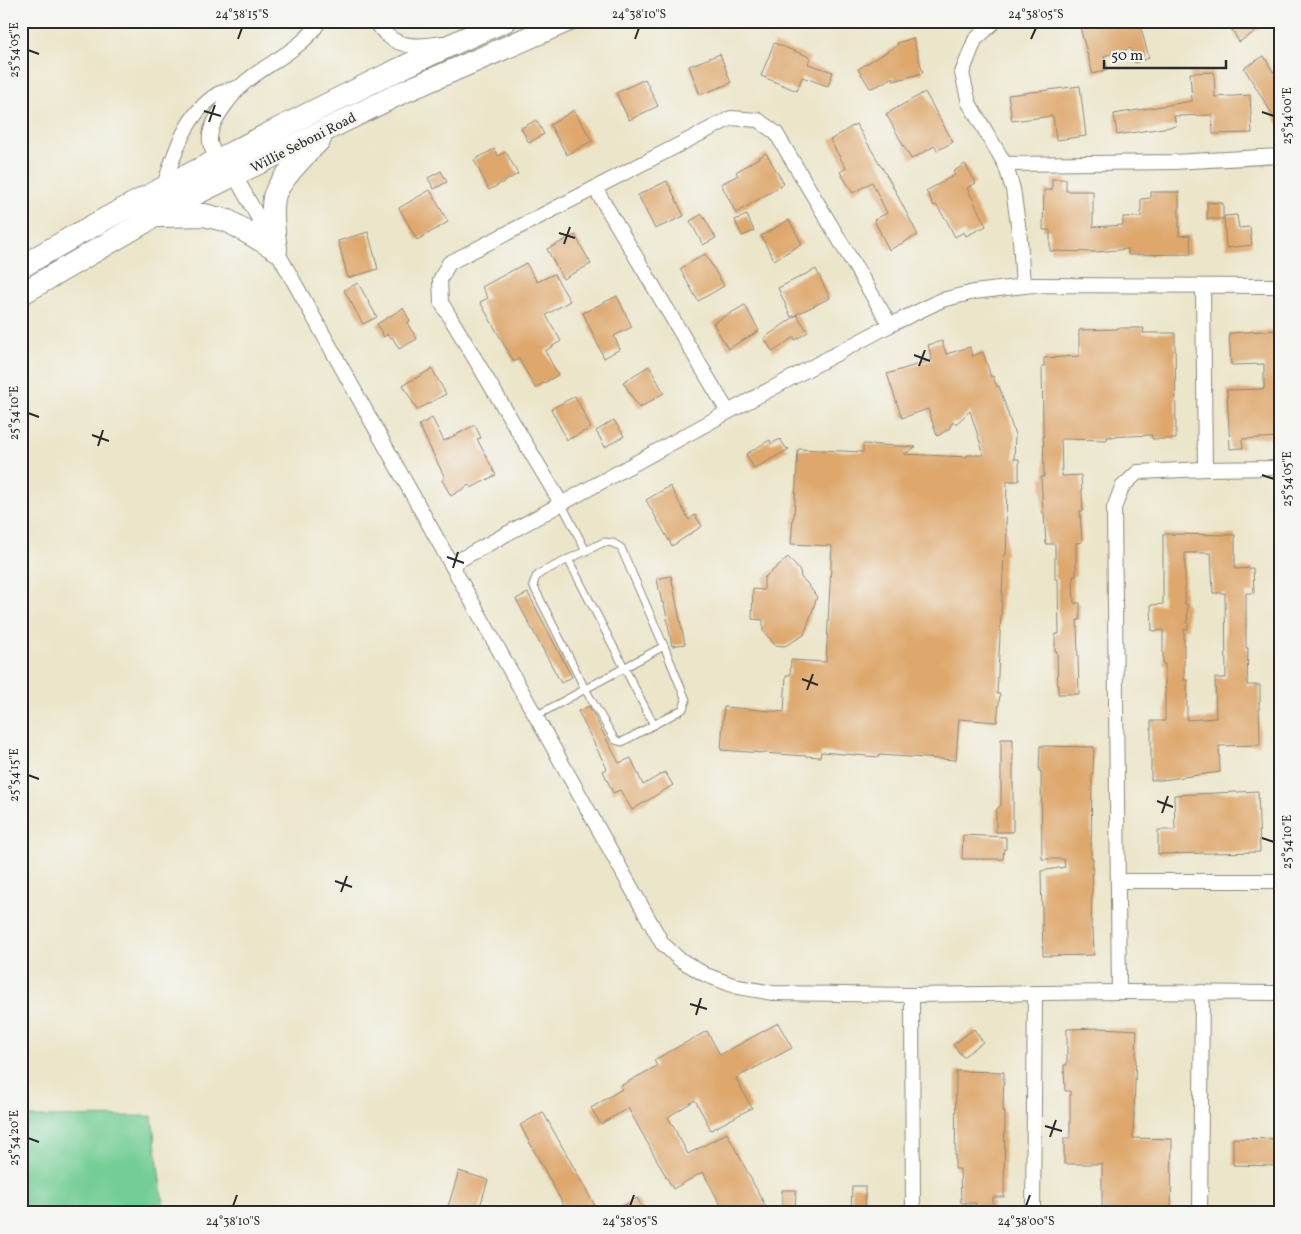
<svg xmlns="http://www.w3.org/2000/svg" width="1301" height="1234" font-family="Vollkorn,serif">
<style>
.green{fill:#73cd94;stroke:#4f7c60}
.building{fill:#dea76c;fill-rule:evenodd}
.lines{fill:none;stroke-linecap:round;stroke-linejoin:round}
.lane-casing{stroke:#8b887a;stroke-width:9}
.street-casing{stroke:#8b887a;stroke-width:16}
.primary-casing{stroke:#8b887a;stroke-width:24}
.lane{stroke:#fff;stroke-width:7}
.street{stroke:#fff;stroke-width:14}
.primary{stroke:#fff;stroke-width:22}
.ticks{fill:none;stroke:#2b2b2b;stroke-width:2}
.labels{text-anchor:middle;stroke-width:5;stroke-linejoin:round;paint-order:stroke}
.street-label{font-size:14px;fill:#2b2b2b;stroke:#f6f6f2}
.neatline{fill:none;stroke:#2b2b2b;stroke-width:2}
.ticks-label{font-size:12px;text-anchor:middle;fill:#2b2b2b}
</style>
<rect width="100%" height="100%" fill="#f6f6f2"/>
<filter id="ink" filterUnits="userSpaceOnUse"><feTurbulence type="fractalNoise" baseFrequency=".02" numOctaves="2"/><feDisplacementMap in="SourceGraphic" scale="10" xChannelSelector="R" yChannelSelector="G"/><feConvolveMatrix kernelMatrix="1 2 1 2 8 2 1 2 1" color-interpolation-filters="sRGB"/></filter>
<filter id="wash" filterUnits="userSpaceOnUse"><feTurbulence type="fractalNoise" baseFrequency=".0096" numOctaves="4" result="noise"/><feDisplacementMap in="SourceGraphic" scale="20" xChannelSelector="R" yChannelSelector="G"/><feGaussianBlur stdDeviation="1.12" result="paint"/><feColorMatrix in="noise" values="0 0 0 0 0 0 0 0 0 0 0 0 0 0 0 0 0 1.4 0 .05"/><feComposite in="paint" operator="in"/></filter>
<g filter="url(#wash)">
<rect width="100%" height="100%" fill="#ebe5c9"/>
<path class="green" d="M152,1116L164,1213H21V1117Z"/>
<g id="blocks">
<g class="building">
<path d="M1089,21H1139L1149,58L1135,63L1131,48L1104,56L1108,69L1093,74L1079,24Z"/>
<path d="M1227,21H1272L1239,42Z"/>
<path d="M913,38L923,73L894,81L893,77L877,86L870,88L858,69L898,45L897,43Z"/>
<path d="M774,43L810,57L808,64L833,72L828,86L802,77L797,91L761,76Z"/>
<path d="M720,54L731,83L700,95L689,66Z"/>
<path d="M1264,56L1273,72L1280,68V127L1244,68Z"/>
<path d="M1214,72L1215,97L1250,95L1252,133L1213,134L1212,115L1174,116L1176,126L1117,135L1114,114L1192,101L1190,73Z"/>
<path d="M645,79L658,106L629,120L616,93Z"/>
<path d="M1080,86L1086,136L1056,140L1053,116L1012,121L1008,95Z"/>
<path d="M925,92L953,142L937,151L935,146L911,159L886,114Z"/>
<path d="M574,110L592,141L567,155L550,125Z"/>
<path d="M536,120L544,134L529,143L521,128Z"/>
<path d="M856,124L890,181L918,235L889,250L874,220L887,213L872,182L853,193L840,172L846,168L830,140Z"/>
<path d="M494,149L498,156L506,152L518,174L489,190L474,160Z"/>
<path d="M766,153L784,184L736,213L721,184L738,175L736,172Z"/>
<path d="M965,164L976,183L967,188L986,226L966,236L964,232L955,237L947,221L936,205L934,206L926,191L955,175L953,172Z"/>
<path d="M441,171L447,182L434,189L428,178Z"/>
<path d="M1052,179H1066V191H1093V227L1123,225V217H1141V199L1151,198V192H1179V236L1190,235L1191,254L1128,255V249L1097,252L1050,251V230H1043L1044,190H1052Z"/>
<path d="M667,181L684,216L655,229L638,195Z"/>
<path d="M430,190L448,222L417,240L399,208Z"/>
<path d="M1207,202L1223,203V219H1207Z"/>
<path d="M702,214L716,238L703,245L690,221Z"/>
<path d="M747,215L754,231L742,236L735,220Z"/>
<path d="M1237,215L1239,228L1250,227L1252,245L1226,248L1224,216Z"/>
<path d="M789,220L802,244L774,260L761,236Z"/>
<path d="M368,232L378,269L348,278L338,241Z"/>
<path d="M575,235L591,264L563,279L547,249Z"/>
<path d="M705,254L724,286L698,301L680,269Z"/>
<path d="M526,263L537,282L554,274L570,301L546,315L561,341L545,351L558,375L535,388L519,359L514,362L480,302L488,298L482,287Z"/>
<path d="M816,269L830,298L791,317L778,288Z"/>
<path d="M358,283L377,317L363,324L344,290Z"/>
<path d="M617,296L632,327L614,336L620,349L604,358L583,313Z"/>
<path d="M745,305L759,331L728,349L713,323Z"/>
<path d="M403,308L410,321L407,323L417,339L399,349L392,337L390,338L387,334L384,337L377,324Z"/>
<path d="M797,315L808,332L795,340L794,337L773,352L764,338Z"/>
<path d="M1117,328H1144L1143,333H1175L1176,439H1152V435L1107,437V440L1061,439L1062,476L1081,475L1083,511H1080L1082,542L1076,543V576H1073L1074,603H1080V620H1077L1079,694H1058L1057,651H1055V634H1059L1058,579H1055V544H1046L1044,513H1043L1041,477H1044L1042,366H1044V358L1079,356V330L1117,329Z"/>
<path d="M1280,330V437L1242,439L1243,448L1230,449L1227,390L1264,389V364L1231,365L1229,333Z"/>
<path d="M942,341L946,354L970,347L972,356L983,352L991,377L993,376L997,387L999,386L1015,435L1014,459H1019V481H1007L1006,531H1007L1006,555H1004L997,694H1000L997,722L959,719L956,760L879,755V757L821,752L820,757L721,750L724,707L784,712L786,675H790L791,660L826,662L832,546L791,544L793,517H794L798,449L863,452V444L916,447L904,454L967,457V455H984L970,411L957,423H952L949,429L937,436L928,409L902,418L887,374L932,360L928,345Z"/>
<path d="M649,366L664,393L639,408L623,382Z"/>
<path d="M432,369L446,394L417,410L403,385Z"/>
<path d="M575,396L591,428L567,440L551,409Z"/>
<path d="M432,418L444,441L475,425L481,438L477,439L496,475L471,488L469,485L451,496L442,480L445,478L419,425Z"/>
<path d="M614,420L624,436L605,447L596,431Z"/>
<path d="M780,439L786,448L789,449L754,469L746,454L770,440L771,444Z"/>
<path d="M670,486L689,520L695,515L702,526L672,546L646,500Z"/>
<path d="M1163,534L1235,535V569L1253,568L1254,593H1246V648H1248L1247,685H1260V702H1259L1260,745L1219,746L1220,772L1162,780H1151V721H1165V664H1163V630L1152,631L1151,605L1163,604ZM1185,553H1211L1213,593H1225L1226,678H1215L1216,718L1187,720V680H1184V629H1188L1187,604H1185Z"/>
<path d="M788,557L800,571L801,578L806,582L817,597L804,635L785,646L775,645L763,631V620L752,619L753,589L764,590V578Z"/>
<path d="M671,576L685,644L672,646L664,603H662L657,579Z"/>
<path d="M528,593L572,677L561,683L516,599Z"/>
<path d="M589,706L619,763L631,758L643,785L665,772L673,785L632,810L620,790L613,793L603,771L607,769L578,711Z"/>
<path d="M1001,739H1013V832H996V810L1001,805Z"/>
<path d="M1040,746L1094,747L1093,773H1092L1091,858H1093L1091,930L1093,929L1094,955L1043,956L1041,871L1065,867L1064,859H1042L1041,771H1039Z"/>
<path d="M1258,791L1260,852L1158,854V830H1175L1174,795Z"/>
<path d="M963,835L1006,837V849H1004L1003,859H962Z"/>
<path d="M778,1023L792,1048L736,1078L752,1108L711,1130L695,1100L668,1117L688,1154L727,1133L769,1213H725L703,1172L673,1189L628,1108L601,1124L591,1108L622,1089L620,1086L657,1066L654,1060L707,1031L720,1055Z"/>
<path d="M1100,1028L1137,1030L1133,1138L1172,1139L1171,1213H1102V1164H1064V1138H1070V1091H1065L1064,1065H1067V1029Z"/>
<path d="M974,1029L983,1042L963,1057L953,1045Z"/>
<path d="M956,1071L1004,1072L1003,1111H1005L1004,1197H993V1208H976V1203H961L960,1169H955Z"/>
<path d="M543,1112L599,1213H568L520,1125Z"/>
<path d="M1233,1138L1279,1139V1166L1233,1165Z"/>
<path d="M459,1171L488,1180L478,1213H446Z"/>
<path d="M852,1186H865V1213H851Z"/>
<path d="M782,1190H796L795,1213H782Z"/>
<path d="M637,1198L645,1213H610Z"/>
</g>
</g>
</g>
<g filter="url(#ink)">
<use href="#blocks" fill-opacity="0" stroke="#8b887a" stroke-width="1"/>
<g class="lines">
<defs>
<g id="lane">
<path d="M561,503L586,551"/>
<path d="M604,542L613,543L621,548L664,646L686,700L683,709L622,742L615,740L585,689L533,585L536,577L542,572Z"/>
<path d="M568,559L654,725"/>
<path d="M536,716L664,646"/>
</g>
<g id="street">
<path d="M319,21C307,48 260,66 240,87C234,93 228,101 223,108C200,140 209,151 235,176L662,943L679,959L706,975L738,987L773,993L912,995L1119,992L1280,993"/>
<path d="M375,21C379,26 383,32 388,36C402,49 426,46 443,43"/>
<path d="M995,21L975,40L962,73L969,103L1005,164L1013,189L1020,239L1023,286"/>
<path d="M1005,164L1174,162L1280,156"/>
<path d="M164,186C174,154 186,113 218,94C224,91 233,89 239,87"/>
<path d="M595,188L728,412"/>
<path d="M1203,286L1205,469"/>
<path d="M561,503L441,302L440,280L449,263L731,118L758,120L776,133L890,325"/>
<path d="M452,564L728,412L890,325L942,300L974,292L1033,285L1280,286"/>
<path d="M1118,881H1280"/>
<path d="M1119,992L1114,508L1122,487L1138,472L1205,469L1280,468"/>
<path d="M912,995L913,1213"/>
<path d="M1033,1213L1035,993"/>
<path d="M1200,1213L1202,992"/>
</g>
<g id="primary">
<path d="M158,216L204,215L228,221L276,249"/>
<path d="M276,249C274,233 271,215 274,198C277,181 308,152 320,139"/>
<path d="M21,267C94,223 169,185 245,146C330,103 416,59 505,21"/>
<path d="M21,294L179,202L401,93L567,21"/>
</g>
</defs>
<use href="#lane" class="lane-casing"/>
<use href="#street" class="street-casing"/>
<use href="#primary" class="primary-casing"/>
<use href="#lane" class="lane"/>
<use href="#street" class="street"/>
<use href="#primary" class="primary"/>
</g>
</g>
<path class="ticks" d="M238,39L242,28M635,39L639,28M1031,39L1036,28M28,50L39,54M204,111L221,116M1262,112L1274,116M209,122L215,105M559,233L575,238M564,244L570,227M914,355L930,361M919,366L925,350M28,413L39,417M92,435L109,441M98,446L103,430M1262,475L1274,479M447,557L464,563M453,568L458,552M802,679L818,685M807,690L813,674M28,775L39,779M1157,801L1173,807M1162,813L1168,796M1262,838L1274,842M335,881L352,887M341,892L347,876M690,1004L707,1009M696,1015L701,998M1045,1126L1062,1131M1050,1137L1056,1120M28,1138L39,1142M233,1206L237,1195M630,1206L634,1195M1026,1206L1030,1195"/>
<g class="labels">
<g class="street-label">
<text transform="translate(303 142) rotate(-27)" y="5">Willie Seboni Road</text>
</g>
</g>
<rect width="1301" height="1234" fill="none" stroke="#f6f6f2" stroke-width="55"/>
<path d="M1104 60v8h122v-8" fill="none" stroke="#2b2b2b" stroke-width="2.5"/>
<text x="1111" y="60" font-size="15" fill="#2b2b2b" stroke="#f6f6f2" stroke-width="4" paint-order="stroke">50 m</text>
<rect x="28" y="28" width="1246" height="1178" class="neatline"/>
<g class="ticks-label">
<text x="242" y="18">24°38'15"S</text>
<text x="639" y="18">24°38'10"S</text>
<text x="1036" y="18">24°38'05"S</text>
<text transform="translate(14 50) rotate(-90)" y="4">25°54'05"E</text>
<text transform="translate(1287 116) rotate(-90)" y="4">25°54'00"E</text>
<text transform="translate(14 413) rotate(-90)" y="4">25°54'10"E</text>
<text transform="translate(1287 479) rotate(-90)" y="4">25°54'05"E</text>
<text transform="translate(14 775) rotate(-90)" y="4">25°54'15"E</text>
<text transform="translate(1287 842) rotate(-90)" y="4">25°54'10"E</text>
<text transform="translate(14 1138) rotate(-90)" y="4">25°54'20"E</text>
<text x="233" y="1225">24°38'10"S</text>
<text x="630" y="1225">24°38'05"S</text>
<text x="1026" y="1225">24°38'00"S</text>
</g>
</svg>
